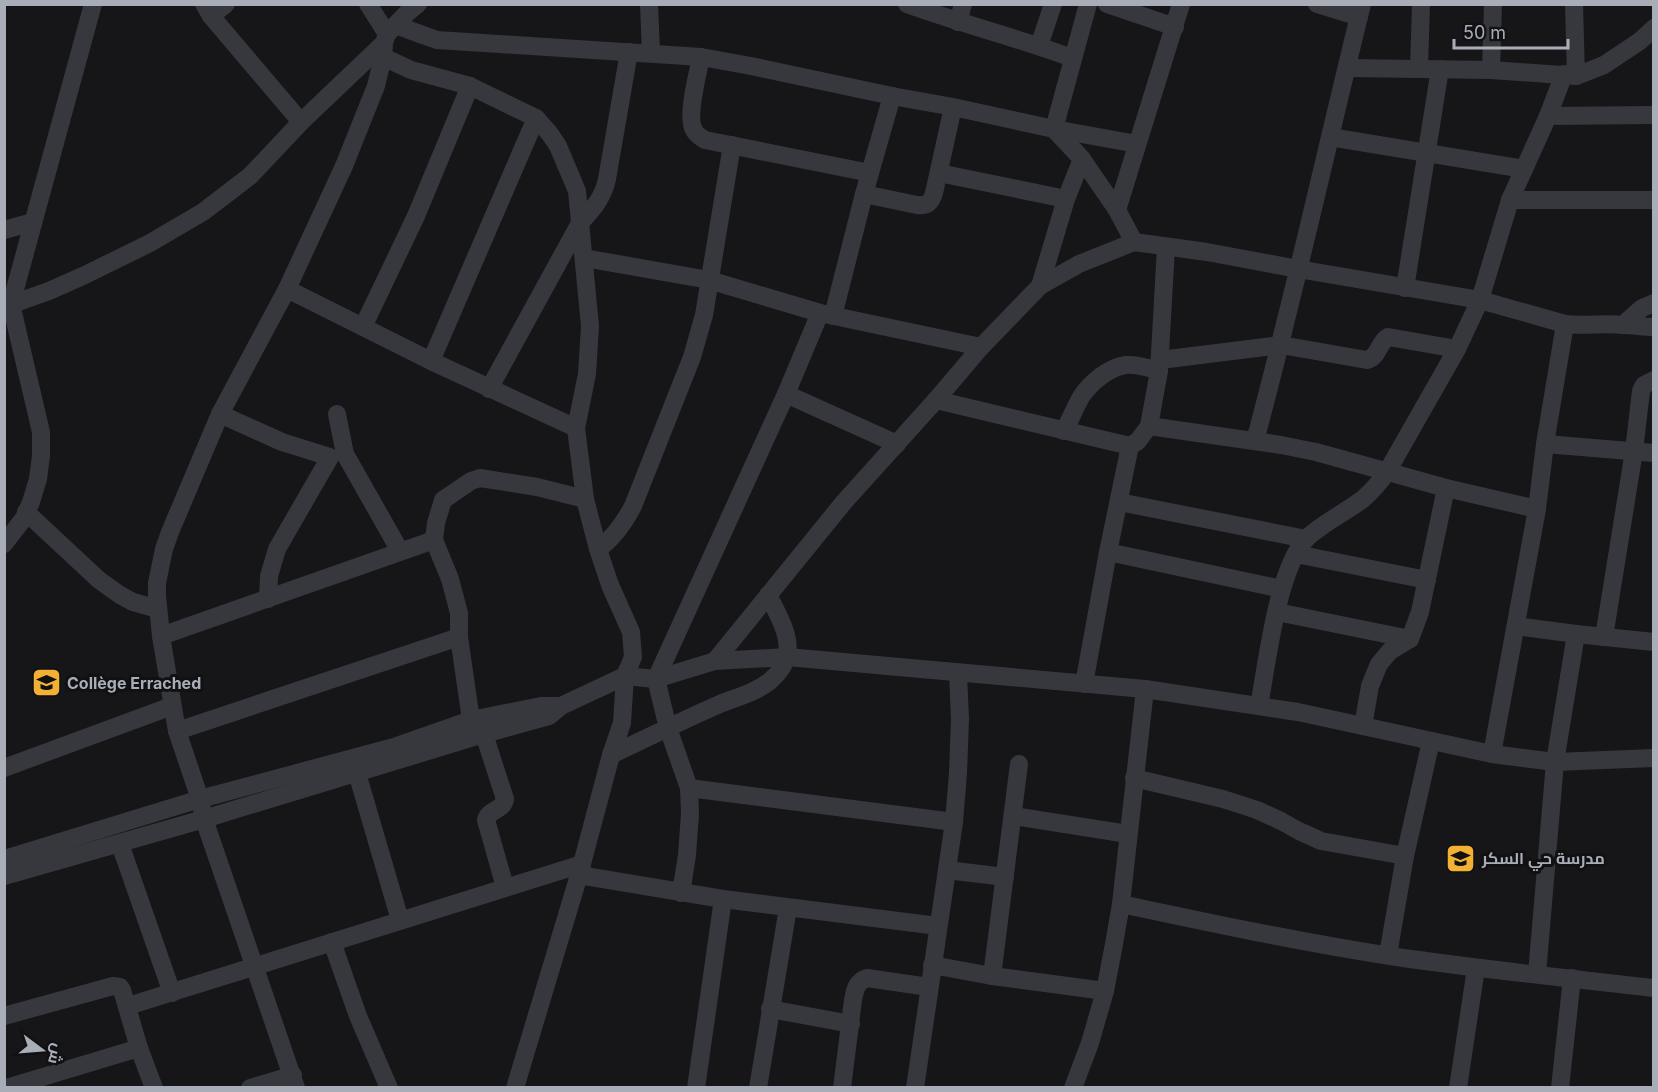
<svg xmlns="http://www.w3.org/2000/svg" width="1658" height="1092" font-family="Inter,Cairo,sans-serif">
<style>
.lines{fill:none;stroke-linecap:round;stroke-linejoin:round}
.minor{stroke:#37383d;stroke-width:18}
.labels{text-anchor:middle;stroke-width:6;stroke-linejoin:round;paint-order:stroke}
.poi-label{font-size:16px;font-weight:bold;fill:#a8adb8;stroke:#111113;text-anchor:start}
</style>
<rect width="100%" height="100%" fill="#161618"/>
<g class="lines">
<g class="minor">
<path d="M204,4L211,16L301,122"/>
<path d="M368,4L387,34"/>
<path d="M649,4L651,53"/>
<path d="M907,4C962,24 1018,38 1072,58"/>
<path d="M1107,4L1175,27"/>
<path d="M1317,4L1359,17"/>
<path d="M1574,4L1576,76"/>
<path d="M211,16L226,4"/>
<path d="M958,22L963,4"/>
<path d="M396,25L420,34L437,40L701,57L751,66L892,96L953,107L1054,129L1137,144"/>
<path d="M1039,46L1053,4"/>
<path d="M383,57L411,70L470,86L536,118L550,134L558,146L577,191L590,326L587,374L576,428L585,499L598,549L610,585L631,632L633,657L625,676L622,723L611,755L579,875L515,1088"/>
<path d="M701,57C698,73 686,117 694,130C696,135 701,137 705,140L870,173"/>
<path d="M1347,68L1491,70L1576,76L1604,65L1640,41L1654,28"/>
<path d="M1419,69L1421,4"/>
<path d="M1491,70L1493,4"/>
<path d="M1548,116L1654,115"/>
<path d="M1054,129L1082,159L1117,210L1134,242"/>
<path d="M1054,129L1088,4"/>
<path d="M1330,137L1524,169"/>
<path d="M939,173L1066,199"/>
<path d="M864,194L917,205C927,206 931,203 934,193L953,107"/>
<path d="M1510,200H1654"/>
<path d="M1117,210L1181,4"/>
<path d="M4,230L33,222"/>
<path d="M584,258L709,280L820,313L981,347"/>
<path d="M1040,286L1066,199L1082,159"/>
<path d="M1405,288L1440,69"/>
<path d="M287,289L431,361L576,428"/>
<path d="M4,307L49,291L85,275L150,243L203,212L250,176L301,122L384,43"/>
<path d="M833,316L864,194L892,96"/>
<path d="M1623,325L1642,308L1654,303"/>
<path d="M363,327L416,216L470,86"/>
<path d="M1160,360L1281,345L1367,360C1379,357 1378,343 1388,337L1457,349"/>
<path d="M431,361L536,118"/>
<path d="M489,389L580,223C593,209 603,198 607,179L629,52"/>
<path d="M786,394L897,444"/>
<path d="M936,400L1130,446"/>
<path d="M220,414L282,442L330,457L277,549L269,576L268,599"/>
<path d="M337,414L345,454L400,551"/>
<path d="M1149,426L1281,445L1316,452L1446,488L1537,509"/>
<path d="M1064,431C1070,420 1075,408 1081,397C1090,383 1109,367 1126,365C1137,364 1149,368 1159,371"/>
<path d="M1255,441C1294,296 1326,150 1362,4"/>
<path d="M1545,444L1654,453"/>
<path d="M1119,502L1306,539"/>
<path d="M26,512L99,580L120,595L133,602L158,609"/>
<path d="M4,544L24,518L31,502L38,479L41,456V432L11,304L93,4"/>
<path d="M598,549C614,538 624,523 633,506L692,357L704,315L732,145"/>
<path d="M1108,552L1282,589"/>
<path d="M1296,554L1427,580"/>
<path d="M1277,612L1410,639"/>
<path d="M1516,626L1576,634L1654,642"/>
<path d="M161,636L434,540"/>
<path d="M1604,637L1634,451L1641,391L1644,385L1654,380"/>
<path d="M715,661L844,502L936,400L981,347L1040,286L1079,264L1134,242L1207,252L1298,269L1480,300L1565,324C1585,326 1605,323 1624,325C1634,325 1643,327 1654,327"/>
<path d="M1084,684L1108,552L1130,446L1138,441L1149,426L1159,371L1166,247"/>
<path d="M1259,706C1267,664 1277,570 1306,539C1321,524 1346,512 1363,499C1372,491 1380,482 1387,472L1457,349L1480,300L1510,200L1548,116L1564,74"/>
<path d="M471,720L459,637V613L450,579L434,540L436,523L443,500L471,481L480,478L537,487L585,499"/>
<path d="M1363,726L1370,686L1379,664L1390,651L1410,639L1420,612L1446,488"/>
<path d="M177,731L459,637"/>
<path d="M484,734L505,799C503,811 489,809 486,820L505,887"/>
<path d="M1492,754L1537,509L1545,444L1565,324"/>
<path d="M611,755C647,738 683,720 720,704C737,697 755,693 770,681C778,674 785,666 787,655C791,635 777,613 768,595"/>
<path d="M4,768L172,706"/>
<path d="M357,773L400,920"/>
<path d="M1134,778L1223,799L1257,810L1281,821L1299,831L1321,841L1405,856"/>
<path d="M689,788L954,822"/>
<path d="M1013,816L1128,834"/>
<path d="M120,844L172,993"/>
<path d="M4,859L200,799L394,747L471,720L541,706H559"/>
<path d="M947,870L1005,877"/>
<path d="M579,875L723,899L938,926"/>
<path d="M4,876L204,819L484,734L549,716L561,706L625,676L656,679L715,661L787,657L1145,689L1298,712L1492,754L1555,762L1654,758"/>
<path d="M681,893L687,855L690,814L689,788L668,728L656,679L786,394L820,313"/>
<path d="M1121,904C1210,923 1300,942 1390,956C1478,969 1566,978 1654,988"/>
<path d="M332,942L358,1016L389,1088"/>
<path d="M1388,955L1405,856L1431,741"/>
<path d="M932,965L992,976L1105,991"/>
<path d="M1537,974L1555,762L1576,634"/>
<path d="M992,976L1019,764"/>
<path d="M128,1006L582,864"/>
<path d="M770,1009L851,1024"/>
<path d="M4,1016L113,986L120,987L122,990L139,1048L154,1088"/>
<path d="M6,1088L139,1048"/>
<path d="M250,1088L293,1075"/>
<path d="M296,1088L204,819L200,799L177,731L161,636L157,596V583L164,549L170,532L220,414L287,289L344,166L376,86L383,57L384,43L387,34L407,13L418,4"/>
<path d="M696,1088L723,899"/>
<path d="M758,1088L788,908"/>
<path d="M842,1088L853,1000C855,990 856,982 867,978L929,987"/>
<path d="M915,1088L954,822L958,773L960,719L958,673"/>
<path d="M1073,1088L1090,1043L1105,991L1114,944L1121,904L1145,689"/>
<path d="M1458,1088L1476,968"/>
<path d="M1560,1088L1572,978"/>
</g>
</g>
<defs>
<symbol id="school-square" viewBox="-11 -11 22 22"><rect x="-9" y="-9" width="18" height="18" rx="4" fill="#f2b134" stroke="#111113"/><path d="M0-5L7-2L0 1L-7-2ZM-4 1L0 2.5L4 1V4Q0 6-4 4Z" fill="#111"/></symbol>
</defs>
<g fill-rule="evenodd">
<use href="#school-square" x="30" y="666" width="33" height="33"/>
<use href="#school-square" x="1444" y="842" width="33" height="33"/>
</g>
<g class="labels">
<g class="poi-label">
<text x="67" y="689">Collège Errached</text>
<text x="1482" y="864">مدرسة حي السكر</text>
</g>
</g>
<rect width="1658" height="1092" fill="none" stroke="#a8adb8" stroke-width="12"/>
<g transform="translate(42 1050) rotate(106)" stroke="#111113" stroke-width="4.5" paint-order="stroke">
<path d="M0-4.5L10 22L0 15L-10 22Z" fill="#a8adb8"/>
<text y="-9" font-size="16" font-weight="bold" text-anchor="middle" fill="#a8adb8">ش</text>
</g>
<path d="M1454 39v9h114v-9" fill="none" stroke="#a8adb8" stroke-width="3"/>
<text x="1463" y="39" font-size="18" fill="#a8adb8" stroke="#111113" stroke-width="4.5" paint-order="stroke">50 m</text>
</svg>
